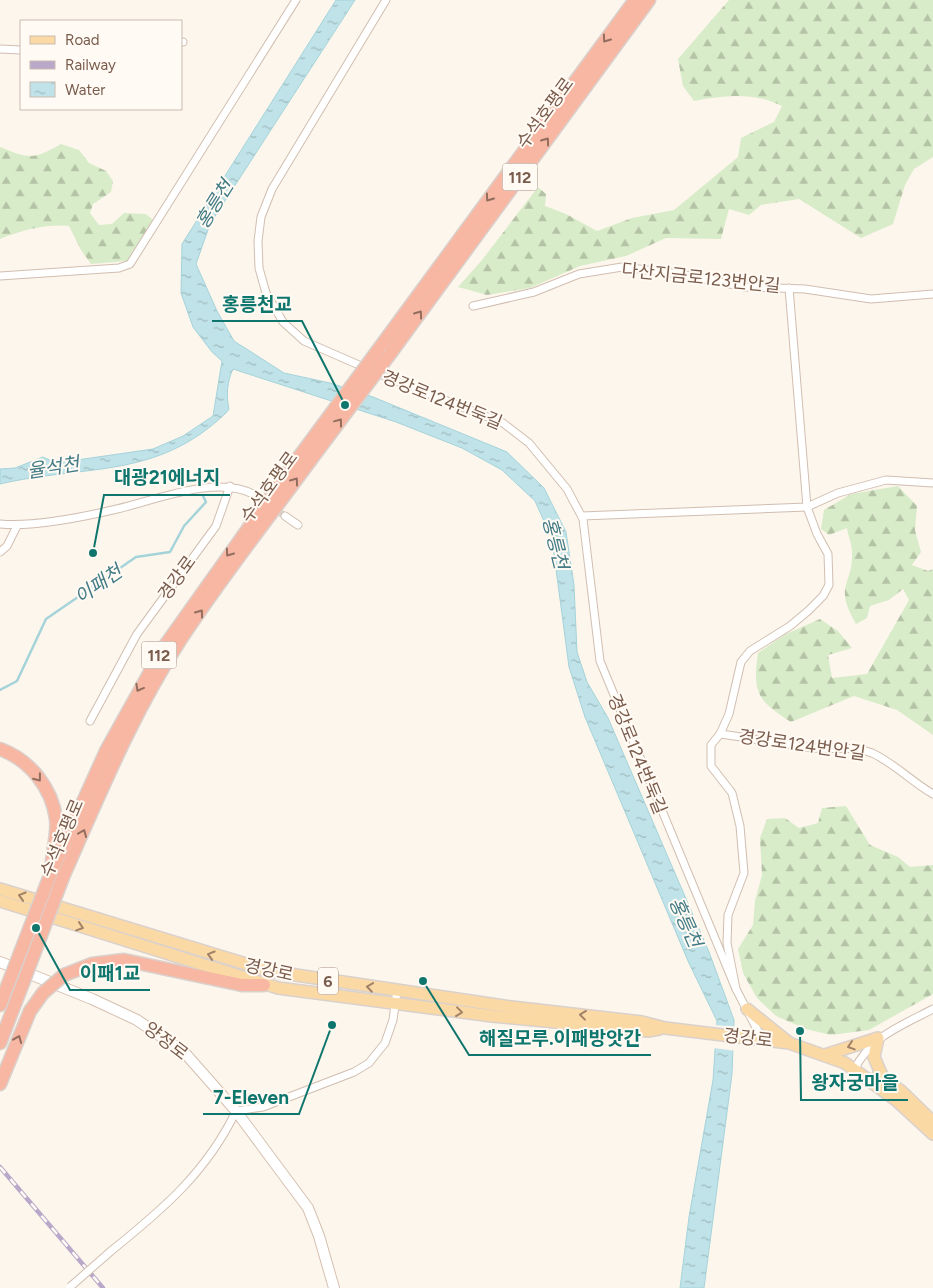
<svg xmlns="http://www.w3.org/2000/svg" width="933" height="1288" font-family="Figtree,'Noto Sans KR',sans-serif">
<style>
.forest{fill:url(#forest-firs)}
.water{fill:url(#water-ripples);stroke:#a5d3da}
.pier{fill:#fdf6ec}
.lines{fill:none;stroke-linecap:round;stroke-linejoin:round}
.stream{stroke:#a5d3da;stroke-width:2.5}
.street-tunnel{stroke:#dcd0c4;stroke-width:7;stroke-dasharray:7 3.5;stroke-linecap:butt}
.street-casing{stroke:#d1beb0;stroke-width:9}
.secondary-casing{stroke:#d6c0b0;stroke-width:12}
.primary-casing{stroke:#dad1cd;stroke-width:14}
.highway-casing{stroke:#dad1cd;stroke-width:15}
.street{stroke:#fff;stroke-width:7}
.secondary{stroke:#fff;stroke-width:10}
.primary{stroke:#fbd9a5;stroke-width:11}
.highway{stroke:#f7b7a3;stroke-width:12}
.rail-casing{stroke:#b9a8c9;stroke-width:4.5}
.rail{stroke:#fffaf3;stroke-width:2.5;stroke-dasharray:8;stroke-linecap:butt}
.street-bridge-casing{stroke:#d1beb0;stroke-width:9;stroke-linecap:butt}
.highway-bridge-casing{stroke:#dad1cd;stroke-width:15;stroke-linecap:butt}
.street-bridge{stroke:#fff;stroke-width:7}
.highway-bridge{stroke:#f7b7a3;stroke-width:12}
.oneway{stroke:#936e5e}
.oneway2{stroke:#a18267}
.labels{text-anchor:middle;stroke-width:4;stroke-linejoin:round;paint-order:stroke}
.shield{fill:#fffaf3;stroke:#a28b7f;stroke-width:1}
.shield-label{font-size:16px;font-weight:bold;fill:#7a5c4d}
.street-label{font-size:18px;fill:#7a5c4d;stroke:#fffaf3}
.water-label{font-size:19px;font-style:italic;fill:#437c86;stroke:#fffaf3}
.leader{fill:none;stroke:#0f766e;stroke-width:2}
.callout-dot{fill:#0f766e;stroke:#fffaf3;stroke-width:2}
.callout-label{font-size:19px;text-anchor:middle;font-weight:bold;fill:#0f766e;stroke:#fffaf3;stroke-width:4;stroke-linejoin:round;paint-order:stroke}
</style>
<defs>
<pattern id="forest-firs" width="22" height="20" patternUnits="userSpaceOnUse" patternTransform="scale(1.25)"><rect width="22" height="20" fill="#d8ecc9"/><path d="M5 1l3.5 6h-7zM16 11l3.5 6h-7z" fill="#b4c2a5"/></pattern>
<pattern id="water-ripples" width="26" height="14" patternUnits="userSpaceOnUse" patternTransform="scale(1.25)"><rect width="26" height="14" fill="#bfe3e8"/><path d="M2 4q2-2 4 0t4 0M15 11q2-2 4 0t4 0" fill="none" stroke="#a0bbbe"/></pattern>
</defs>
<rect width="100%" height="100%" fill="#fdf6ec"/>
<g class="forest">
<path d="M729,0H933V157L914,169L905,185L893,224L861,238L799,199L761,205L749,215L729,209L721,239L666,238L626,256L580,266L530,288L487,295L458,287L482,260L538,187L546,194L545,206L566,214L597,231L632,218L674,210L738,157L741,138L774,122L782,106C753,92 725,95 694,101L683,86L678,59Z"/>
<path d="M61,144L79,150L89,163L106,171L113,181L111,192L93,204L90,213L99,225L112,224L124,213L146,214L153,220L127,261L91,264L81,250L69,226C45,224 23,230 0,239V147C30,159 33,160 61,144Z"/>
<path d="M898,486L917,506L915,530L921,552L912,565L928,571L933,569V735L897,710L854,696L791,722C758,701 752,693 758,653L784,635L820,619L838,631L852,648L828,655L832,678L867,674L909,600L903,589L889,600L870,606L867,618L856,624C833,584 853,587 852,552C852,544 848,536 847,528L829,535L821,529L824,510L851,494Z"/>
<path d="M846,806L870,845L898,857L910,867L933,865V994L869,1030L831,1035L806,1029L776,1016L757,998L743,973L738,949L753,925L755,901L762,875L760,838L767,819L785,818L799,828L818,823L822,808Z"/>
</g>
<path class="water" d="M336,0H355L210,224L196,264L217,311L234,341L284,373L330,383L373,397L507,452L544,488L566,532L574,585L577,652L587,682L608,718L709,952L734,1020L732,1074L704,1288H680L689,1217L713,1080L717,1021L688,961L585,717L569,667L552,539L535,501L502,470L462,448L396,422L233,369C227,382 226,395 229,409L226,413C156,480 86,464 0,484V469L15,468L43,457L56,463L153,449L183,436L213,416L222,361L212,352L193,327L181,293L182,244Z"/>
<path class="pier" d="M714,1025L737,1027V1051L713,1048Z"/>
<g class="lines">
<path class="stream" d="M0,690L17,681L46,619L136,557L170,552L184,526L206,502L203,496"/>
<path class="street-tunnel" d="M253,494L285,516"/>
<defs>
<g id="street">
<path d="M386,0L272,189L261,217L258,241L259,268L266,293L283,322L304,341L384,376L503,423L529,443L567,489L583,519L600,661L736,989"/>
<path d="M181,42H183"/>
<path d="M0,49L21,50"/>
<path d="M0,276L119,268L130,264L296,0"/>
<path d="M473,306L534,292L579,274L622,267L680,274L745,287L805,289L871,299L933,294"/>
<path d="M285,516L298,525"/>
<path d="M582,516L807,507L789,288"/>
<path d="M0,524C33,527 83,517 117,509C156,500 215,475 253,494"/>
<path d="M0,552L7,546L17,526"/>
<path d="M90,721L137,634L216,526L230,486"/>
<path d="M720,734C751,738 783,745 815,748C835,750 853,745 872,753C894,763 912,782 933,794"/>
<path d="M762,1039L736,989L727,943L728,915L744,873L740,826L732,793L711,766V745L720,734L729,714L741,662L750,651L790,626L808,611L823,596L829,585L828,554L817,534L807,507L838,493L886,480L933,483"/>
<path d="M854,1070C871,1036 901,1026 933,1009"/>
<path d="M111,1251C162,1210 207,1172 236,1111L263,1107L354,1072L369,1063L385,1043L393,1020L397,990"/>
</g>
<path id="secondary" d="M0,962L92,999L137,1020L184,1052L236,1111L308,1208L319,1236L334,1288"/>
<g id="primary">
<path d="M0,889L269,971L504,1006L642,1022L665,1028L789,1043L845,1063L896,1100L933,1134"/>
<path d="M0,901L278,988L492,1016L648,1031L659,1029"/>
<path d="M747,1009L788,1042"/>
<path d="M825,1055L878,1038L874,1057L883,1078"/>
<path d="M878,1075L901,1091L933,1122"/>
</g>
<g id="highway">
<path d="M378,350L635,0"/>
<path d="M390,354L649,0"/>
<path d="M0,749C30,760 52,788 56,819C58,832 53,849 52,862"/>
<path d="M51,873L106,751L164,647L299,457"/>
<path d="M63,877C99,796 132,714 181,639C221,578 267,520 310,461"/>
<path d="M64,975L92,964L124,960L242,985H264"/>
<path d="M0,1005L10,979"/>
<path d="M0,1043L23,983"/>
<path d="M0,1084L30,1011L43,993"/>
</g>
</defs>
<use href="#street" class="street-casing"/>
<use href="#secondary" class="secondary-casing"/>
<use href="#primary" class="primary-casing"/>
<use href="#highway" class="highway-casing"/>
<use href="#street" class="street"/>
<use href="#secondary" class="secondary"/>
<use href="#primary" class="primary"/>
<use href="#highway" class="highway"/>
<defs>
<path id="rail" d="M0,1167L103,1288"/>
</defs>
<use href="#rail" class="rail-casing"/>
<use href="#rail" class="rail"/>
<defs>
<path id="street-bridge" d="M70,1287L111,1251"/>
<g id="highway-bridge">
<path d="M299,457L378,350"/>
<path d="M310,461L390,354"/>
<path d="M10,979L51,873"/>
<path d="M23,983L63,877"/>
<path d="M43,993L64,975"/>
</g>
</defs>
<use href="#street-bridge" class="street-bridge-casing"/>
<use href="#highway-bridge" class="highway-bridge-casing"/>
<use href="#street-bridge" class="street-bridge"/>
<use href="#highway-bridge" class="highway-bridge"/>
</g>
<defs><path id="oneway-chevron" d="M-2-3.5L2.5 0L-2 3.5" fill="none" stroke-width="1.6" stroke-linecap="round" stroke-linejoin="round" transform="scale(1.25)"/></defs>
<g class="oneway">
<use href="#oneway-chevron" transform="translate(606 39) rotate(126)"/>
<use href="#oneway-chevron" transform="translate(546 141) rotate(-54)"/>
<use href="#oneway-chevron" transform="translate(489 198) rotate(126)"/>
<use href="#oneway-chevron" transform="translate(419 314) rotate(-54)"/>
<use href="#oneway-chevron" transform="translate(339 422) rotate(-53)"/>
<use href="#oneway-chevron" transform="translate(295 481) rotate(-54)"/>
<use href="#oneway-chevron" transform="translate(229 553) rotate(126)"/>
<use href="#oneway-chevron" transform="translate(200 613) rotate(-54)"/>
<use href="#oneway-chevron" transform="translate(139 688) rotate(119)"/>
<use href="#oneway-chevron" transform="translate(38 778) rotate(52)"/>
<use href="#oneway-chevron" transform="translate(83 833) rotate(-67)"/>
<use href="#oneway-chevron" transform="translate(18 1039) rotate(-68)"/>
</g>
<g class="oneway2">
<use href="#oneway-chevron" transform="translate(22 896) rotate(-163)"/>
<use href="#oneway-chevron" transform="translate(80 927) rotate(18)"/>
<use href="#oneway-chevron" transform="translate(211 955) rotate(-163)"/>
<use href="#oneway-chevron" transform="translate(370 987) rotate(-172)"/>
<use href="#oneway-chevron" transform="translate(459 1012) rotate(7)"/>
<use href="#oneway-chevron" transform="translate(583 1015) rotate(-173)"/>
<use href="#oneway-chevron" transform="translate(851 1046) rotate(162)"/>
</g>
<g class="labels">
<g class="shield">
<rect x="502.5" y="163.5" width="35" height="27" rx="4"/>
<rect x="141.5" y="641.5" width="35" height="27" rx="4"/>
<rect x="318" y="967.5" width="20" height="27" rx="4"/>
</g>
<g class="shield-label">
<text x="520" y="183">112</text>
<text x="159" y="661">112</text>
<text x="328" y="987">6</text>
</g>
<g class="street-label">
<text transform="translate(545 113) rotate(-54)" y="6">수석호평로</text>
<text transform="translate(701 278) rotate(6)" y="6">다산지금로123번안길</text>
<text transform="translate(442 400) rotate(22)" y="6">경강로124번둑길</text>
<text transform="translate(269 487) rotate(-54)" y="6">수석호평로</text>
<text transform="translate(177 578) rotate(-54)" y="6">경강로</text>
<text transform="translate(802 745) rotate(8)" y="6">경강로124번안길</text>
<text transform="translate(637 754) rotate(68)" y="6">경강로124번둑길</text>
<text transform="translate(62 838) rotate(-67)" y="6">수석호평로</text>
<text transform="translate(269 970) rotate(12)" y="6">경강로</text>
<text transform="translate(748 1038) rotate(7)" y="6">경강로</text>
<text transform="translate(166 1041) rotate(37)" y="6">양정로</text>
</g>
<g class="water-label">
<text transform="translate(214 204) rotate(-58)" y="7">홍릉천</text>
<text transform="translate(53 467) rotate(-9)" y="7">율석천</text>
<text transform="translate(556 543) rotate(76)" y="7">홍릉천</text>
<text transform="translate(98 584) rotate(-35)" y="7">이패천</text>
<text transform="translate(686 922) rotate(66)" y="7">홍릉천</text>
</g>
</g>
<path class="leader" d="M345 405L302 321H212M93 553L104 495H230M36 928L70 990H150M423 981L469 1055H651M800 1031L801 1100H908M332 1025L299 1114H203"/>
<g class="callout-dot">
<circle cx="345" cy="405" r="5"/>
<circle cx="93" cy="553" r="5"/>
<circle cx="36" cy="928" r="5"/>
<circle cx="423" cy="981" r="5"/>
<circle cx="800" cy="1031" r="5"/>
<circle cx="332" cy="1025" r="5"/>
</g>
<g class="callout-label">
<text x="257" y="311">홍릉천교</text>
<text x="167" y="484">대광21에너지</text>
<text x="110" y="980">이패1교</text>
<text x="560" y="1045">해질모루.이패방앗간</text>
<text x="855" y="1089">왕자궁마을</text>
<text x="251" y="1104">7-Eleven</text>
</g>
<rect x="20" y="20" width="162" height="90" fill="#fffaf3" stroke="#cabbb1"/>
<rect x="30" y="36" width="25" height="8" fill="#fbd9a5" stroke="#cabbb1"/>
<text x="65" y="45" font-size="15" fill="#7a5c4d">Road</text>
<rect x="30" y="61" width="25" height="8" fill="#b9a8c9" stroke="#cabbb1"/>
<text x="65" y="70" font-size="15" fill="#7a5c4d">Railway</text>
<rect x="30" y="82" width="25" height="15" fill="url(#water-ripples)" stroke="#cabbb1"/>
<text x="65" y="95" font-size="15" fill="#7a5c4d">Water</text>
</svg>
